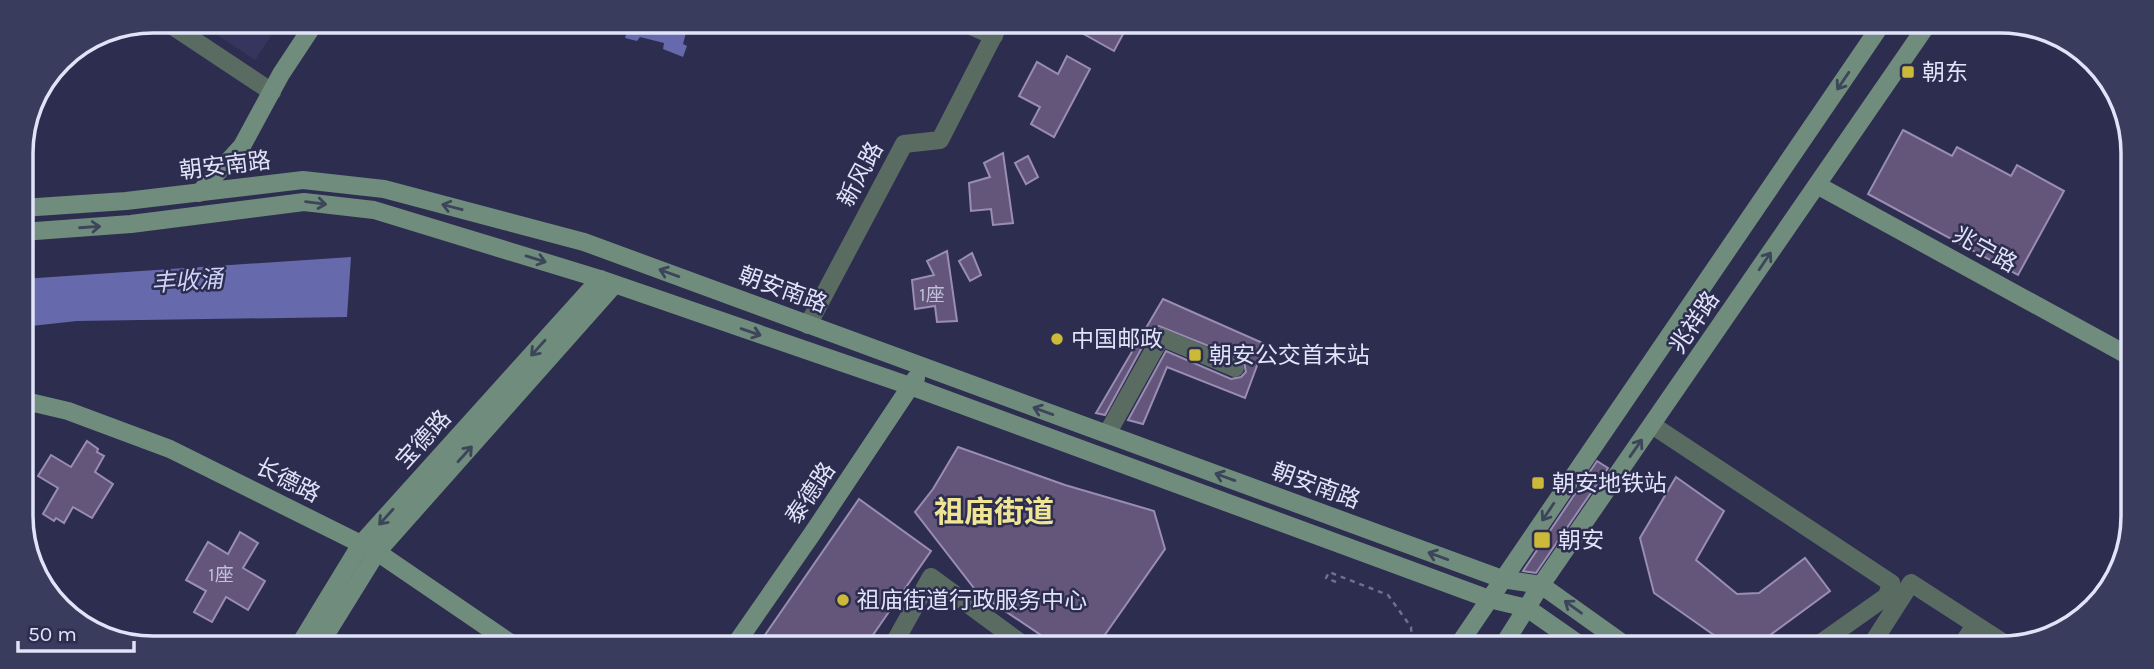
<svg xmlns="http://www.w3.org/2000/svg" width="2154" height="669" font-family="Karla,'Noto Sans SC',sans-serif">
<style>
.built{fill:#35365d}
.water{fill:#6669ab}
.building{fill:#64567b;stroke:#9a8db4;stroke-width:2}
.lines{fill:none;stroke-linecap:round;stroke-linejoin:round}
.path{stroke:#6f708e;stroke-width:2.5;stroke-dasharray:5 5;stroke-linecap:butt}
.street{stroke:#5a6c62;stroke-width:18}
.secondary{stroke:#6f8c7c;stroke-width:18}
.oneway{stroke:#3d455a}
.poi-dot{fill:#ccb939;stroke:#2c2d4f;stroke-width:2.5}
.labels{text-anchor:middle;stroke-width:5;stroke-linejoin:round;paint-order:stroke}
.number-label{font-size:19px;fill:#c2c0da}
.poi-label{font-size:23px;fill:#e1e3f9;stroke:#2c2d4f;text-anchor:start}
.street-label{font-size:23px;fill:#e1e3f9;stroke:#2c2d4f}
.water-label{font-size:24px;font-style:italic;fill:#ced2f8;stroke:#2c2d4f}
.district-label{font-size:30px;font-weight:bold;fill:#f0e595;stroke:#2c2d4f}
.rim{fill:none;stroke:#e1e3f9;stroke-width:3.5}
</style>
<rect width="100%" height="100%" fill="#2c2d4f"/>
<path class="built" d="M196,21H281L255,60Z"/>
<g class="water">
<path d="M630,22H689L683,44L687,46L683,57L663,49L664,43L640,37L637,41L625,38Z"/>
<path d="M351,257L347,317L77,321L22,327V279Z"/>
</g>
<g class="building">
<path d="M1064,23H1129L1114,51Z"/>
<path d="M1067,56L1090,69L1054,137L1031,124L1040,107L1019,96L1037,62L1058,74Z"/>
<path d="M1903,130L1952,156L1957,147L2011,176L2017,165L2064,191L2018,275L1868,194Z"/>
<path d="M1003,153L1013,223L993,225L991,209L971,211L969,183L990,177L984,163Z"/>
<path d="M1028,156L1038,177L1026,184L1015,163Z"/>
<path d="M947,251L957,321L937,322L935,306L915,309L912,280L934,275L927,261Z"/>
<path d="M972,253L981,275L970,281L959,261Z"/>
<path d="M1163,299L1265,344L1245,398L1167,367L1143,424L1128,420L1166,351L1231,379L1241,377L1246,372L1244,362L1239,358L1159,326L1151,331L1105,415L1096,413Z"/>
<path d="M87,441L98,449L97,452L104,456L95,472L113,484L92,518L73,507L64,523L56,518L54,521L43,514L58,488L38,476L51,455L71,467Z"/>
<path d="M958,447L1065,485L1154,511L1165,549L1097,646H1057L977,592L915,512L933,489Z"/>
<path d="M1597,461L1608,468L1536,573L1523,571Z"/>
<path d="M1676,477L1724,511L1696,560L1737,594L1759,593L1805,558L1830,591L1754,647H1731L1654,593L1640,538Z"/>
<path d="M859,499L931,551L866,645H758Z"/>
<path d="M240,532L258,543L243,568L265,581L248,610L226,597L212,622L194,612L206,591L186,580L208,542L228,554Z"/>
</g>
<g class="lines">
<path class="path" d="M1336,582L1326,578L1329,572L1388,595L1411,627L1412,646"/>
<g class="street">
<path d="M165,21L272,92"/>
<path d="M964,23L994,36"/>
<path d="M808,325L904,144L940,140L1000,23"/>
<path d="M1652,425L1891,583L1887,596L1815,647"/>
<path d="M1107,434L1161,337L1235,368"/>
<path d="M893,645L931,577L1025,646"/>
<path d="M1870,647L1911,583L2010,647"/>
<path d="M1960,648L1975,625"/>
</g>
<g class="secondary">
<path d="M1817,185L2129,356"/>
<path d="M199,193L242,146L281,74L316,21"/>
<path d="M22,208L126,201L303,180L384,189L584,242L1502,579L1541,585L1628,647"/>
<path d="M22,232L131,224L304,202L374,210L600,279L910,386L1489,599L1527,608L1583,647"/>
<path d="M23,405L34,403L68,411L170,449L377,552L512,644"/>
<path d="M300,644L361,544L600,279"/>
<path d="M320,644L377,552L614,285"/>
<path d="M735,645L812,534L916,378"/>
<path d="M1457,647L1881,25"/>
<path d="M1502,647L1541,585L1927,25"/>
</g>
</g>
<defs><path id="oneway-shaft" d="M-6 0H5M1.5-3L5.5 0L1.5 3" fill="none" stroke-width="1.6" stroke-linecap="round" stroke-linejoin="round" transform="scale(1.75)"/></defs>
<g class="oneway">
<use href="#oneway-shaft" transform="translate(1843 81) rotate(124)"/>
<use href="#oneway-shaft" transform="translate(316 203) rotate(7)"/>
<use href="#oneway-shaft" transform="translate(452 207) rotate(-165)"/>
<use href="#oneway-shaft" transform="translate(90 227) rotate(-4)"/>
<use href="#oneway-shaft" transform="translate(536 259) rotate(17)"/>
<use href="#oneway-shaft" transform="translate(1765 261) rotate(-56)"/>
<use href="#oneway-shaft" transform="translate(669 273) rotate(-160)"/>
<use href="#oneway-shaft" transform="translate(751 332) rotate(19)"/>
<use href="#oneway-shaft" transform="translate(538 348) rotate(132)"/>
<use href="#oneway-shaft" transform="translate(1043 411) rotate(-160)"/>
<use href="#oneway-shaft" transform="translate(1636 448) rotate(-55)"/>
<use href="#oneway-shaft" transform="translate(465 454) rotate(-48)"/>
<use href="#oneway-shaft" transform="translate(1225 477) rotate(-160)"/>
<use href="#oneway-shaft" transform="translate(1548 512) rotate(124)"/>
<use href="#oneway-shaft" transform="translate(386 517) rotate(132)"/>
<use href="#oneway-shaft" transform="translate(1438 556) rotate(-160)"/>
<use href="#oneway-shaft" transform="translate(1573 607) rotate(-144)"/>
</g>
<g class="poi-dot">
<rect x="1901" y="65" width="14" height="14" rx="3.5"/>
<circle cx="1057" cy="339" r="7"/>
<rect x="1188" y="348" width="14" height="14" rx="3.5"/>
<rect x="1531" y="476" width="14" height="14" rx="3.5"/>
<rect x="1533" y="531" width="18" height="18" rx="3.5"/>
<circle cx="843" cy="600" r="7"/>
</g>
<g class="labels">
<g class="number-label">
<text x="932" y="301">1座</text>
<text x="221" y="581">1座</text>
</g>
<g class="poi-label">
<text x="1922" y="80">朝东</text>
<text x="1071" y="347">中国邮政</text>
<text x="1209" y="363">朝安公交首末站</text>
<text x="1552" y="491">朝安地铁站</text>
<text x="1558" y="548">朝安</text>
<text x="857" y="608">祖庙街道行政服务中心</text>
</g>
<g class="street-label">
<text transform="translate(225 165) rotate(-7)" y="8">朝安南路</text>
<text transform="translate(860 174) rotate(-62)" y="8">新风路</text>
<text transform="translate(1985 249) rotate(29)" y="8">兆宁路</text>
<text transform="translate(783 289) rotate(20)" y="8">朝安南路</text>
<text transform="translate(1694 322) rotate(-56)" y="8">兆祥路</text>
<text transform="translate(423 439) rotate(-48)" y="8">宝德路</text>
<text transform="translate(288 480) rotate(27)" y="8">长德路</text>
<text transform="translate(1316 485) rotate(20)" y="8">朝安南路</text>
<text transform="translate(810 493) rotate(-56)" y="8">泰德路</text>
</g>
<g class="water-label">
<text transform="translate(187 281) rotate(-4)" y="8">丰收涌</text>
</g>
<g class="district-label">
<text x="994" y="522">祖庙街道</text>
</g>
</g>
<path d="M0 0H2154V669H0ZM153 33H2001A120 120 0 0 1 2121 153V516A120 120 0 0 1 2001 636H153A120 120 0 0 1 33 516V153A120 120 0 0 1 153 33Z" fill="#3a3c5d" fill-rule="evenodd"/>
<path class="rim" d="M153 33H2001A120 120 0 0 1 2121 153V516A120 120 0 0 1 2001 636H153A120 120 0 0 1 33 516V153A120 120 0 0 1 153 33Z"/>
<path d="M18 641v10h116v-10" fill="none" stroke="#e1e3f9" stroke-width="3.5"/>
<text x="28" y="641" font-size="21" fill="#e1e3f9" stroke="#2c2d4f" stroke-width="5" paint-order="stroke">50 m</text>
</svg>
